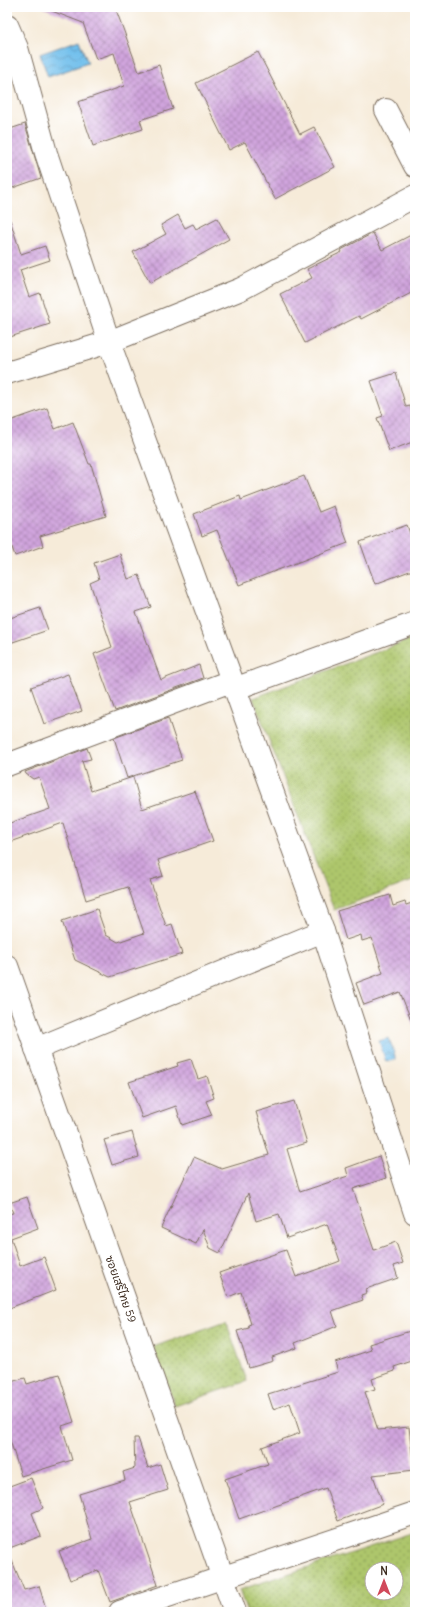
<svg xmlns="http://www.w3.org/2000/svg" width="422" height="1619" font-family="Delius,'Playpen Sans Thai',sans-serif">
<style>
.grass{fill:url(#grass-dots);stroke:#747845;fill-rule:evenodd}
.water{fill:url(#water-waves);stroke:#567485}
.building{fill:url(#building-cross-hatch)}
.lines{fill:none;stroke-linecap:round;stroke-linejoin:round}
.minor-casing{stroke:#7c6e5f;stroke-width:24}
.minor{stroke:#fff;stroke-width:22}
.labels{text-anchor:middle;stroke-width:3;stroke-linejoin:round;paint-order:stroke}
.street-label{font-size:11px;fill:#3b2a1e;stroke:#fff}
</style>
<defs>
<pattern id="grass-dots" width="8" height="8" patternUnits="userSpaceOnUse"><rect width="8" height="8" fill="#adc66c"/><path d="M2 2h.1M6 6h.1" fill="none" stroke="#8ea158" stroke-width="1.8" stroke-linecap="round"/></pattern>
<pattern id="water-waves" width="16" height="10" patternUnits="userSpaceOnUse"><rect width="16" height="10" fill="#71bfec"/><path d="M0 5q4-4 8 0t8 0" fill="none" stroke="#5e9bbf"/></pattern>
<pattern id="building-cross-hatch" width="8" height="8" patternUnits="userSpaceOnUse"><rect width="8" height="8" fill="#d0a4dd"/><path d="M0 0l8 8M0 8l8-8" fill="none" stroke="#aa86b3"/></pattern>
</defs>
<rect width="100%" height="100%" fill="#fff"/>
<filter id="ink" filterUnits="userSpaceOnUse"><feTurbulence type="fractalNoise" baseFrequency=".025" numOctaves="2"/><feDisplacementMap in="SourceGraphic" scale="8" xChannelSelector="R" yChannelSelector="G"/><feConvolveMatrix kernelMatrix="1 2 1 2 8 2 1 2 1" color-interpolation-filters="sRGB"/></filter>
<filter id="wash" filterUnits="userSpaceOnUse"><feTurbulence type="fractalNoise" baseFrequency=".012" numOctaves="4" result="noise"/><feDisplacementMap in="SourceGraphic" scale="16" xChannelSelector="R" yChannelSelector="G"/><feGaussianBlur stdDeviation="0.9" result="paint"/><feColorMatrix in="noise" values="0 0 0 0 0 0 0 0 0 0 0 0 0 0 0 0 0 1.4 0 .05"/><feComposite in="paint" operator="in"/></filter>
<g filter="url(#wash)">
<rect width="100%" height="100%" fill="#f6ebd9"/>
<g class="grass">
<path d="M415,638V880L334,910L253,698Z"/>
<path d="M226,1321L247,1381L175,1406L153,1347Z"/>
<path d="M415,1532V1612H247L239,1590ZM372,1569H396V1593H372Z"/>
</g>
<g class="water">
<path d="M79,40L88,63L48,77L40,54Z"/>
<path d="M389,1038L396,1059L386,1062L379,1041Z"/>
</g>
<g id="blocks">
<g class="building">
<path d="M44,7H115L139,72L159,65L173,109L140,120L143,129L93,146L78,102L124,86L114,53L96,59L83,23L44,8Z"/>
<path d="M258,52L300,134L314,127L335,167L275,199L245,142L229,150L196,83Z"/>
<path d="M25,124L41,178L7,190V130Z"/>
<path d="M178,215L185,228L193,224L196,229L217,218L229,239L150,283L133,252L166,234L161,225Z"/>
<path d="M7,220H10L21,254L45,246L50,260L20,270L29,297L40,293L50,324L7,338Z"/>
<path d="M373,233L382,250L411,235L415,243V291L361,319L359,316L305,343L280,294L312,278L307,269L342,252L341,250Z"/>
<path d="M396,373L406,407L410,406L415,420V441L389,451L377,418L383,416L371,381Z"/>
<path d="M47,408L55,429L73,422L89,464H91L106,516L40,536L43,546L15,556L7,533V422Z"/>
<path d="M304,476L319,512L334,506L348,543L239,585L217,530L202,536L194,514L240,496L241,500Z"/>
<path d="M407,525L415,548V569L375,584L360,542Z"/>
<path d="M120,554L128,579L139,575L151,607L136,612L161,680L199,665L203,678L115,711L94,654L112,647L90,583L99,579L94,563Z"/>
<path d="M40,608L48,630L7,644V619Z"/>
<path d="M68,674L82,711L44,724L31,687Z"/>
<path d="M168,718L182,760L127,778L114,738Z"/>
<path d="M87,748L91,759L82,761L91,791L133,777L142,809L195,791L213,841L158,860L163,876L150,880L166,926L172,924L182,954L110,977L75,960L62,921L97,909L106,935L118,942L144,933L128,887L86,900L63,823L7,843V824L50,809L39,777L33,779L26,774L25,772Z"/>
<path d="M390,895L393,906L405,902L406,905L415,902V1027H414L400,992L364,1005L356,983L383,973L372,938L362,941L361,935L346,940L337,911Z"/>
<path d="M191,1059L198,1079L207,1076L214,1098L206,1101L212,1115L182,1125L176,1106L142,1118L129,1082L178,1066L177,1063Z"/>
<path d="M294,1101L307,1143L287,1149L300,1192L348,1176L346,1168L379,1156L386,1178L353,1189L374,1250L396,1242L403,1263L394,1266L398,1278L366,1289L367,1293L361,1295L363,1300L332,1311L337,1326L295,1343L297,1348L272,1357L273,1361L249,1368L237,1331L249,1328L248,1325L251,1324L241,1292L228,1297L219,1273L286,1250L296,1277L335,1263L340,1261L327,1224L287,1238L279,1214L256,1221L248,1193L220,1253L210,1248L203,1229L196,1244L161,1228L194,1157L222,1169L269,1155L256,1112Z"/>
<path d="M132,1132L139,1157L112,1165L104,1140Z"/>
<path d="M27,1197L38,1228L11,1238L20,1266L44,1257L56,1290L7,1309V1214L13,1213L9,1203Z"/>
<path d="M410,1331L415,1347V1360L394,1367L395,1371L372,1379L375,1389L365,1392L378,1430L409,1427L414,1470L373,1475L383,1504L338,1521L326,1488L239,1519L225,1479L268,1464L262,1447L300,1433L290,1403L273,1409L268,1394L338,1372L335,1362L371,1350L369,1344Z"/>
<path d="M59,1374L74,1422L62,1426L72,1460L21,1476L7,1430V1383L25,1378L27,1384Z"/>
<path d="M134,1438H138L148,1468L160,1464L168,1490L130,1502L158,1585L110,1602L98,1570L70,1580L59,1551L92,1539L79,1494L125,1480L123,1472L135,1468Z"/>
<path d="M31,1478L43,1508L32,1513L41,1536L7,1549V1487Z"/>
<path d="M8,1551L24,1590L39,1586L47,1612H7V1552Z"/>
</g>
</g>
</g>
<g filter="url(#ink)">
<use href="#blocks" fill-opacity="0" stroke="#7c6e5f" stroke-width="1"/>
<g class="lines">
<defs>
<g id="minor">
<path d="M7,25L17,48L46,153L109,342L323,931L415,1213"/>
<path d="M386,110L415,166"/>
<path d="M7,373L109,342L241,289L415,196"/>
<path d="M234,689L415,623"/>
<path d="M7,765L231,681"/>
<path d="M7,966L235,1612"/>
<path d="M36,1049L323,931"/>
<path d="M120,1612L415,1513"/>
</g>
</defs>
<use href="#minor" class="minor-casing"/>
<use href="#minor" class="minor"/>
</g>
</g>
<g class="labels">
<g class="street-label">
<text transform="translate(121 1289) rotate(70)" y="4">ซอยเสรีไทย 59</text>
</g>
</g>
<rect width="422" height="1619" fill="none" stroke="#fff" stroke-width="24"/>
<g transform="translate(384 1581)"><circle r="19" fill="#ffffff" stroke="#b1aaa5"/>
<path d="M0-3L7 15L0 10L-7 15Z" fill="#d1495b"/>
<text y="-6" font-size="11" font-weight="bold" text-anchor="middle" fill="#3b2a1e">N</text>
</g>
</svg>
